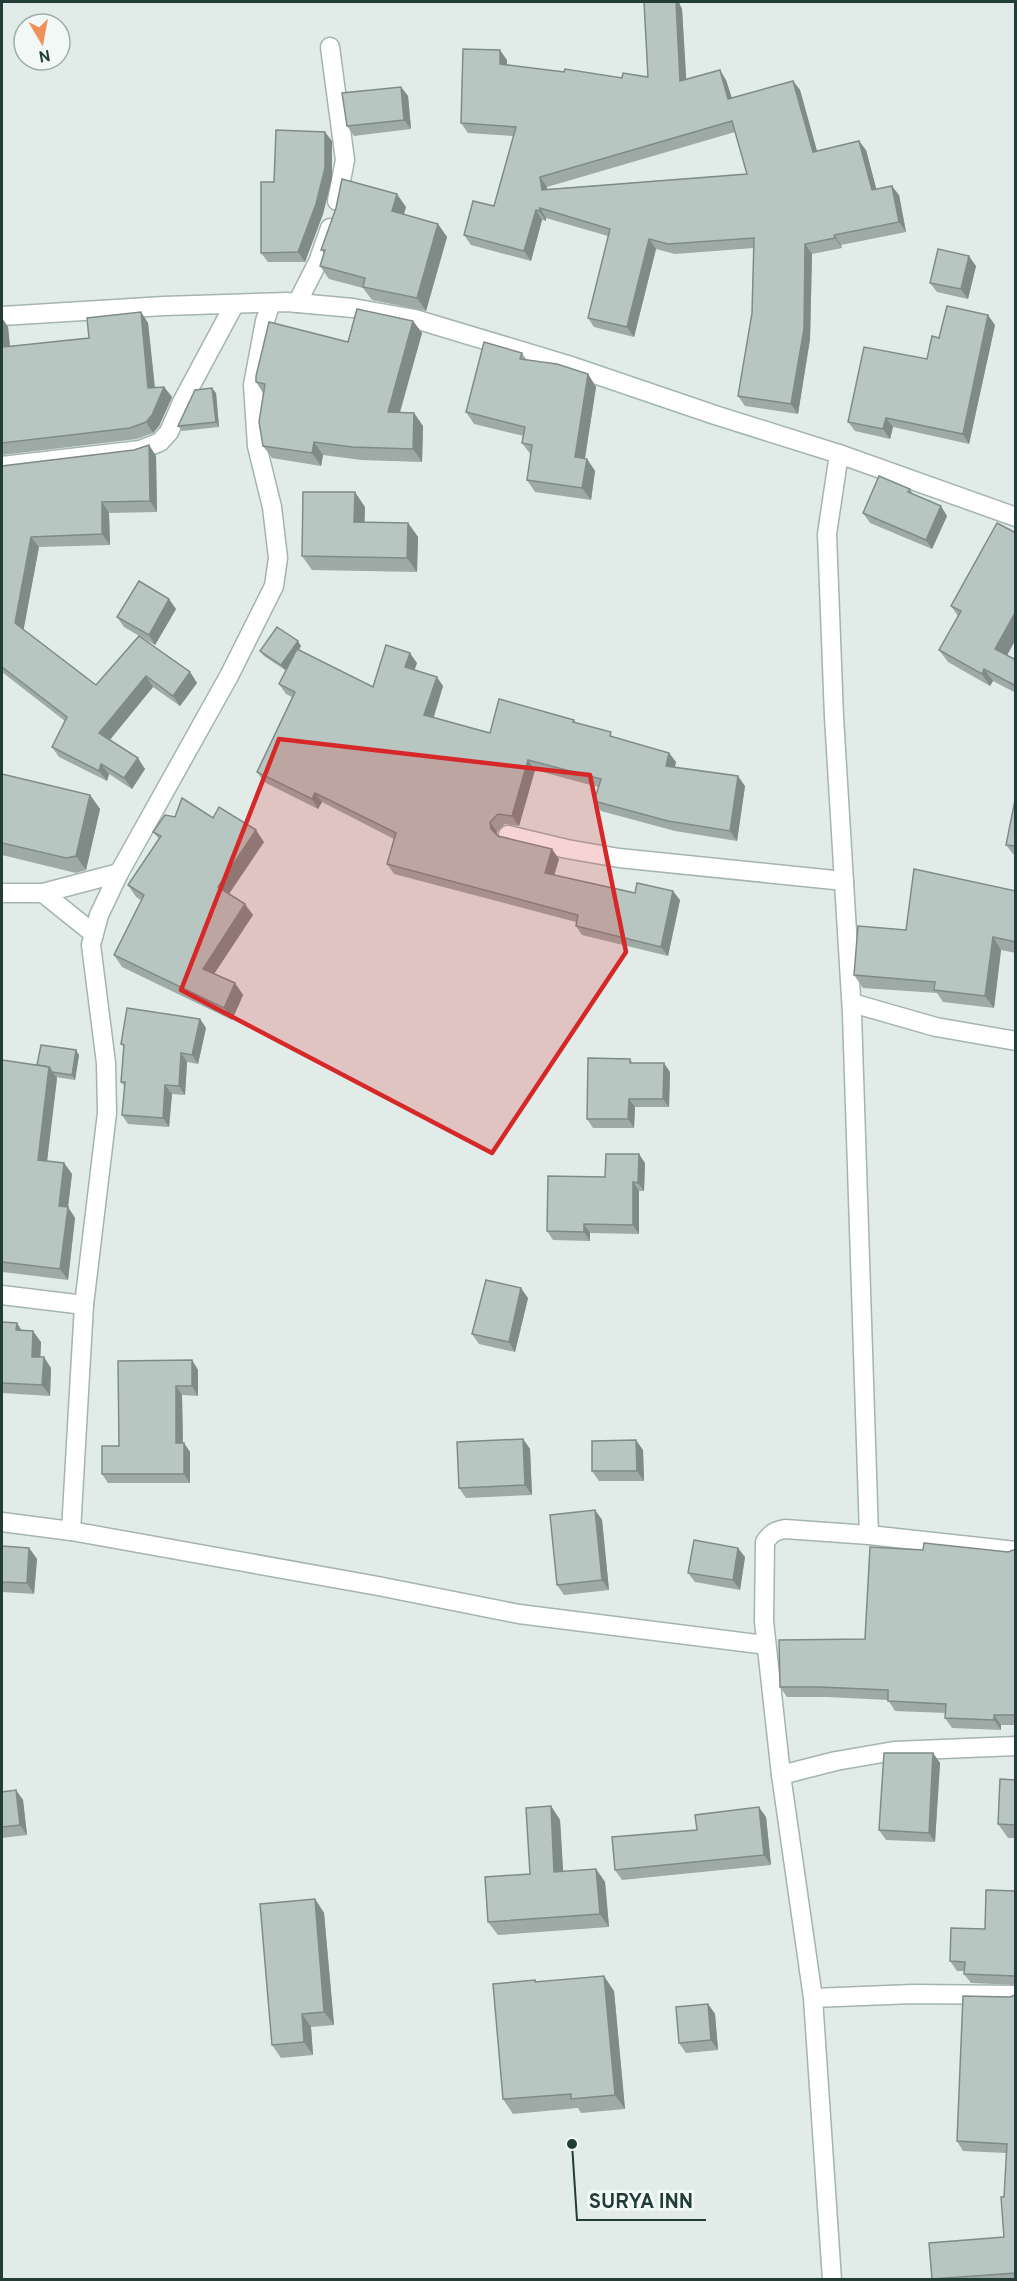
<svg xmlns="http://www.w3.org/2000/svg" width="1017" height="2281" font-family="Overpass,sans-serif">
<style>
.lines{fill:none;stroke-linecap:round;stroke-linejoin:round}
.minor-casing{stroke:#a4b4b0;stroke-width:21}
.minor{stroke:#fff;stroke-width:18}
.wall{fill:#9daaa6;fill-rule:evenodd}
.shaded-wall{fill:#808b87}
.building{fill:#b7c6c1;stroke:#808b87;stroke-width:1.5;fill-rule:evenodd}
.marked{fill:#d62828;fill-opacity:0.2;stroke:#d62828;stroke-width:4.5;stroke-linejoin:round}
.leader{fill:none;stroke:#223c38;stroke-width:2}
.callout-dot{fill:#223c38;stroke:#f2f8f6;stroke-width:2}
.callout-label{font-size:20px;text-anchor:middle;font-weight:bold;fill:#223c38;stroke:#f2f8f6;stroke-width:6;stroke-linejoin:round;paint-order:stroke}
</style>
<rect width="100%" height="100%" fill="#e1ece8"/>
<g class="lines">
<defs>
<g id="minor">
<path d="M330,47L345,160L337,201"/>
<path d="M297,303L318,262L330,228"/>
<path d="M2,316L164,306L287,302L353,308L415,319L568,365L715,415L839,454L1016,517"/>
<path d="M839,454L827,534L834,717L852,1014L869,1535"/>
<path d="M2,466L140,450L160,442L169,432L182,402L234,305"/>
<path d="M508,835L567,849L619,858L844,881"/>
<path d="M2,893H43L119,873"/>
<path d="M43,893L94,934"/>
<path d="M852,1003L936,1027L1016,1041"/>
<path d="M2,1295L84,1305"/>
<path d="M2,1522L71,1531L84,1305L107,1113L106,1063L91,945L99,915L119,873L229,676L274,586L278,558L272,507L257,446L253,385L265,321L271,303"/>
<path d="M71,1531L378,1586L519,1614L766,1645"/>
<path d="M781,1775L836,1761L894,1751L1016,1746"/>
<path d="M813,1998L913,1994L1016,1995"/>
<path d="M832,2280L813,1998L781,1775L764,1621L765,1542C771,1533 775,1531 785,1529L869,1535L1016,1551"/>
</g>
</defs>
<use href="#minor" class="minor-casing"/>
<use href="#minor" class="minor"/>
</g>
<g class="wall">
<path d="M644,2H679L680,5L682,9L686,80H726L732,98L793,81L800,90L817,151L866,150L876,189L899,195L906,232L841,245L842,248L812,254L810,339L798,414L745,406L738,396L752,313L754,248L675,254L656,249L634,337L594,327L588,318L608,236L546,218V221L542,220L531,261L471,245L464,235L494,206L513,136L468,133L461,123L507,60V65L564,72L622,78L648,77ZM735,132L747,174L547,189V187Z"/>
<path d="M401,87L408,96L411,129L354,136L347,126Z"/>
<path d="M332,141V178L323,214L305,262H268L261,253L274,182Z"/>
<path d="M406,207L404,214L438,224L447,237L426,311L372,300L363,288L329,279L320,266L324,253L321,250Z"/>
<path d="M976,266L968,299L937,292L930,283Z"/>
<path d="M141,312L148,323L155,388L164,387L172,397L159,426L153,433L137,439L2,455V318L8,327L10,346L89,338Z"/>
<path d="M413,321L422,333L400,413H414L423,426L422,462L361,460L323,455L321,466L272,458L263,446V393L256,382L348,342Z"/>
<path d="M995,325L969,444L893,427L890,439L855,431L848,422L927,359L939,338Z"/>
<path d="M522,353L526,359L588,374L596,387L585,459H587L595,471L591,500L535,492L527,480L531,455L522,443L524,436L474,424L466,412Z"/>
<path d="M216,393L219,427L182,431L178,426Z"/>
<path d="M149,445L156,456L157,512L109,513L110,545L39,547L23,629L96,685L139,636L190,672L197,683L180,706L153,687L110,740L145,769L132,789L109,774L107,781L59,757L52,747L65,721L2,672V466L134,450Z"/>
<path d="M910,489L913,494L947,516L932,549L870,523L863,513Z"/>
<path d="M365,507L364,523H408L418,537L417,572L312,570L302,556Z"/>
<path d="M997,523L1007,655L1016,660V693L993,681L990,686L948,662L939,650L958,616L951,606Z"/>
<path d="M176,609L155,645L124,627L117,617Z"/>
<path d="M301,646L299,650L373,687L417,663L414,670L443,686L434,717L490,733L574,720L576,723L615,738L669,753L676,762L675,767L745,786L737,841L675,831L601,811L594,801L598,787L535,770L519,826L505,824L497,832V835L559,859L554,875L635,893L680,900L668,956L582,935L576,926V922L394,874L387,864L394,839L322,802L318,809L264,782L257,772L292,697L286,694L279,684L292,659L285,670L264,656L260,651Z"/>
<path d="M2,774L90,795L100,809L86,870L76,873L2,855Z"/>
<path d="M1016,795V855L1013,854L1006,845Z"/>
<path d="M175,817L213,818L264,842L229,894L253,915L214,974L235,983L243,995L232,1020L122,967L114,955L141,900L136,897L128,885L159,839L153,832Z"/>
<path d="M1016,891V953L1001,950L994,1008L943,1002L937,993L863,988L854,975L906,930Z"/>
<path d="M200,1019L206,1028L198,1064L187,1062L185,1095L172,1094L169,1127L128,1124L122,1115L125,1087L121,1082L124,1047L121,1044Z"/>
<path d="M76,1050L79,1055L75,1080L56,1077L57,1078L47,1161L64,1163L72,1174L68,1207L75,1218L68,1280L3,1272L2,1284V1060L37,1065Z"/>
<path d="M630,1059L633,1063L670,1072L669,1107H635L634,1128H593L587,1119Z"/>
<path d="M645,1163L644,1191H639V1234L590,1233V1241L553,1240L547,1231L605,1177Z"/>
<path d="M528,1298L515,1352L479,1344L472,1334Z"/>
<path d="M2,1322L22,1330L41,1342L40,1357L51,1368L50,1396L2,1393Z"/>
<path d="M192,1360L198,1370V1396L182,1395L183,1443H184L190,1452V1483H108L102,1474L119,1446Z"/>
<path d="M523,1439L530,1449L532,1495L466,1498L459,1488Z"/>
<path d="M643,1450L644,1481H599L592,1471Z"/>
<path d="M595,1510L602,1520L609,1590L564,1595L557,1585Z"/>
<path d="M2,1546L29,1548L37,1559L34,1594L2,1592Z"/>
<path d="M1016,1549V1725H1001V1730L952,1728L945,1718L946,1713L895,1711L888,1700L827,1697H787L780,1687L865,1639L923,1550L1008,1552Z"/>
<path d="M745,1557L740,1590L695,1582L688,1573Z"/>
<path d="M933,1753L940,1763L935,1842L886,1840L879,1830Z"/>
<path d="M1016,1780V1838H1008L998,1824Z"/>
<path d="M2,1792L23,1800L27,1835L2,1838Z"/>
<path d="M551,1806L560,1820L563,1871L596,1869L605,1882L609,1927L498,1935L488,1922L530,1874Z"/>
<path d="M766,1817L771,1865L622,1880L615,1870L697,1830Z"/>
<path d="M1016,1891V1985L971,1983L964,1974V1971H957L950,1961L985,1929Z"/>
<path d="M315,1899L324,1913L334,2025L311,2027L313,2055L281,2058L272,2045Z"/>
<path d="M535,1980L537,1982L614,1991L625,2109L581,2113L578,2108L513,2114L503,2099Z"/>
<path d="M1015,1995L1016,2280H933L932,2279L1004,2237L1006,2153L963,2151L957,2141L1010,1997Z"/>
<path d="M708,2004L715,2014L718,2050L686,2053L679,2043Z"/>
</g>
<g class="shaded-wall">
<path d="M675,2H679L680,5L682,9L687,91L680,81Z"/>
<path d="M500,50L507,60V74L500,64Z"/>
<path d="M720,70L726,80L735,109L728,99Z"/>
<path d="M793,81L800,90L820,162L813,152Z"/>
<path d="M401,87L408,96L411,129L404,120Z"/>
<path d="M325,132L332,141V178L323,214L305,262L298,252Z"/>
<path d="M859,141L866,150L879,199L872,190Z"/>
<path d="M540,177L547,187L549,199L542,190Z"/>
<path d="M892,186L899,195L906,232L899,222Z"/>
<path d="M397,194L406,207L401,224L392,211Z"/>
<path d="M540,208L546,218V221L539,211Z"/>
<path d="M536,210L542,220L531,261L524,251Z"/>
<path d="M438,224L447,237L426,311L417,298Z"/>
<path d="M834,235L841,245L842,248L835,238Z"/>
<path d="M649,239L656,249L634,337L627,327Z"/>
<path d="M805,244L812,254L810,339L798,414L791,404Z"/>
<path d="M969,256L976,266L968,299L961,289Z"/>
<path d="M141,312L148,323L156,399L148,388Z"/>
<path d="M988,315L995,325L969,444L963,434Z"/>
<path d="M2,318L8,327L11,358L4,347Z"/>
<path d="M413,321L422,333L396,425L388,412Z"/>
<path d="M588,374L596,387L583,469L575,457Z"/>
<path d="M164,387L172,397L159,426L153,433L146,422Z"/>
<path d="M212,388L216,393L219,427L216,422Z"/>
<path d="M414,413L423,426L422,462L413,449Z"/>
<path d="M886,418L893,427L890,439L883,429Z"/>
<path d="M314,442L323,455L321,466L312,453Z"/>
<path d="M149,445L156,456L157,512L150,501Z"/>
<path d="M587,459L595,471L591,500L582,488Z"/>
<path d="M355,492L365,507L364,537L354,522Z"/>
<path d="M102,502L109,513L110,545L102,534Z"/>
<path d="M941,506L947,516L932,549L926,540Z"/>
<path d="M408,523L418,537L417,572L407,558Z"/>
<path d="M31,537L39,547L23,633L15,623Z"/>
<path d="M169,599L176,609L155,645L149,635Z"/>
<path d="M1016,611V639L1004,661L995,649Z"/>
<path d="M298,641L301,646L285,670L281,665Z"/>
<path d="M410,653L417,663L412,677L405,667Z"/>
<path d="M984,669L993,681L990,686L982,674Z"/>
<path d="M190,672L197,683L180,706L173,696Z"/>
<path d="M146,676L153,687L107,743L99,733Z"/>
<path d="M437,677L443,686L431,725L424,715Z"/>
<path d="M669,753L676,762L672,776L666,766Z"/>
<path d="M138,758L145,769L132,789L124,778Z"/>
<path d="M528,760L535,770L519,826L512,816Z"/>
<path d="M101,764L109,774L107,781L99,771Z"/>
<path d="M738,776L745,786L737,841L730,831Z"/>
<path d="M315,793L322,802L318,809L312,799Z"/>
<path d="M90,795L100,809L86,870L76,856Z"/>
<path d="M490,822L497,832V839L491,829Z"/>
<path d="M256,830L264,842L226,898L218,887Z"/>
<path d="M552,849L559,859L552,883L545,873Z"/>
<path d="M673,891L680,900L668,956L661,947Z"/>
<path d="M245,904L253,915L210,980L203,969Z"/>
<path d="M993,937L1001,950L994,1008L985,996Z"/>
<path d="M235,983L243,995L232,1020L224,1008Z"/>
<path d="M200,1019L206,1028L198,1064L192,1055Z"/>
<path d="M76,1050L79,1055L75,1080L72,1075Z"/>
<path d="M181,1053L187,1062L185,1095L179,1086Z"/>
<path d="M664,1063L670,1072L669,1107L663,1099Z"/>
<path d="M49,1067L57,1078L46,1170L38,1160Z"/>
<path d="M165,1085L172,1094L169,1127L163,1118Z"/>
<path d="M629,1099L635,1107L634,1128L628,1119Z"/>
<path d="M639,1154L645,1163L644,1191L638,1183Z"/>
<path d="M64,1163L72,1174L68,1207L75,1218L68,1280L60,1269L59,1206Z"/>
<path d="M633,1182L639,1191V1234L633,1225Z"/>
<path d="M584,1224L590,1233V1241L584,1232Z"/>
<path d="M521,1288L528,1298L515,1352L509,1342Z"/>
<path d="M17,1323L24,1334L16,1330Z"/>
<path d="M33,1331L41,1342L40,1368L32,1357Z"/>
<path d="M44,1357L51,1368L50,1396L42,1385Z"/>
<path d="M192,1360L198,1370V1396L192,1386Z"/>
<path d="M176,1386L182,1395L183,1452L176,1443Z"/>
<path d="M523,1439L530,1449L532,1495L525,1485Z"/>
<path d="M636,1440L643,1450L644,1481L637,1471Z"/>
<path d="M184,1443L190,1452V1483L184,1474Z"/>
<path d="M595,1510L602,1520L609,1590L602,1580Z"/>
<path d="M29,1548L37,1559L34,1594L27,1583Z"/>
<path d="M738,1548L745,1557L740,1590L733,1580Z"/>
<path d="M994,1715L1001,1725V1730L994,1720Z"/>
<path d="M933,1753L940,1763L935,1842L929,1833Z"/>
<path d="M16,1790L23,1800L27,1835L20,1825Z"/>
<path d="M551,1806L560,1820L564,1885L554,1872Z"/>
<path d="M759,1807L766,1817L771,1865L764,1855Z"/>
<path d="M596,1869L605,1882L609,1927L600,1914Z"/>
<path d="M315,1899L324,1913L334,2025L324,2012Z"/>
<path d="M604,1976L614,1991L625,2109L615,2095Z"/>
<path d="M708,2004L715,2014L718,2050L711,2040Z"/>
<path d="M302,2014L311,2027L313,2055L304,2042Z"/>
</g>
<g class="building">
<path d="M644,2H676L680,81L720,70L728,99L793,81L813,152L859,141L872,190L892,186L899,222L834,235L835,238L805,244L804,329L791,404L738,396L752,313L754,238L668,244L649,239L627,327L588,318L610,229L540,208L539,211L536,210L524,251L464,235L473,201L494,206L516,127L461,123L463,49L500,50V64L564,72L565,69L622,78L623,73L648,77ZM732,121L747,174L542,190L540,177Z"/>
<path d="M401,87L404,120L347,126L342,93Z"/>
<path d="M276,130L325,132V168L316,204L298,252L261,253V182H274Z"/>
<path d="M342,179L397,194L392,211L438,224L417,298L363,287L365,278L320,266L325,250H321L336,208Z"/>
<path d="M938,249L969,256L961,289L930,283Z"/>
<path d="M947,306L988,315L963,434L886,418L883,429L848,422L864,347L927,359L932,336L939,338Z"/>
<path d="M357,309L413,321L388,412L414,413L413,449L352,447L314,442L312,453L263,446L259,422L265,384L256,382V376L269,322L348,342Z"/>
<path d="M141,312L148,388L164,387L152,415L146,422L130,428L2,443V327L4,347L89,338L87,318Z"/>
<path d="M484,342L522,353L520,359L557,364L588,374L575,457L587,459L582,488L527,480L532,445L522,443L525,427L466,412Z"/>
<path d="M212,388L216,422L178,426L195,390Z"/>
<path d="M149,445L150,501L102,502V534L31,537L15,623L96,685L139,636L190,672L173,696L146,676L99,733L138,758L124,778L101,764L99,771L52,747L67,717L2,667V466L134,450Z"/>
<path d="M879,476L910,489L908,492L941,506L926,540L863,513Z"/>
<path d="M303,492H355L354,522L408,523L407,558L302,556Z"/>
<path d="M997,523L1016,533V611L995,649L1016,660V686L984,669L982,674L939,650L961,611L951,606Z"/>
<path d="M139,581L169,599L149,635L117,617Z"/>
<path d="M277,627L298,641L281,665L260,651Z"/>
<path d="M386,645L410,653L405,667L437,677L424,715L490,733L499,699L574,720L573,722L611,732L610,736L669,753L666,766L738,776L730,831L668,821L594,801L601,779L528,760L512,816L498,814L490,822L491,829L498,836L552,849L545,873L635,893L637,883L673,891L661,947L576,926L578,915L387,864L396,833L315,793L312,799L257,772L295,692L279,684L297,649L373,687Z"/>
<path d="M2,774L90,795L76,856L66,858L2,843Z"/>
<path d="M1016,795V846L1006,845Z"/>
<path d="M182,798L213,818L219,807L256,830L218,887L245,904L203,969L235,983L224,1008L114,955L144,895L128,885L161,836L153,832L165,815L175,817Z"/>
<path d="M914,869L1016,891V942L993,937L985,996L934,990L935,982L854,975L858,926L906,930Z"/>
<path d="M127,1008L200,1019L192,1055L181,1053L179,1086L165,1085L163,1118L122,1115L125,1082H121L124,1045L121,1044Z"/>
<path d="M41,1045L76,1050L72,1075L52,1072L49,1067L37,1065Z"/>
<path d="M588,1058L630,1059V1063H664L663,1099H629L628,1119H587Z"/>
<path d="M2,1060L49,1067L38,1160L64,1163L59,1206L68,1207L60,1269L2,1262Z"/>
<path d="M606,1154H639L638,1183L633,1182V1225L584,1224V1232L547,1231L548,1176L605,1177Z"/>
<path d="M486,1280L521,1288L509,1342L472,1334Z"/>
<path d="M2,1322L17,1323L16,1330L33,1331L32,1357H44L42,1385L2,1383Z"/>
<path d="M192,1360V1386H176V1443H184V1474H102V1446H119L118,1361Z"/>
<path d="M523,1439L525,1485L459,1488L457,1442Z"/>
<path d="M636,1440L637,1471H592V1441Z"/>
<path d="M595,1510L602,1580L557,1585L550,1515Z"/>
<path d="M694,1540L738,1548L733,1580L688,1573Z"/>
<path d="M924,1543L1008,1552L1016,1549V1715H994V1720L945,1718L946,1704L888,1701V1690L819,1687H780L779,1640L865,1639L870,1547L923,1550Z"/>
<path d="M2,1546L29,1548L27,1583L2,1582Z"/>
<path d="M884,1753H933L929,1833L879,1830Z"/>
<path d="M1000,1779L1016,1780V1825L998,1824Z"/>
<path d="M16,1790L20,1825L2,1827V1792Z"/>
<path d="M551,1806L554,1872L596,1869L600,1914L488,1922L485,1877L530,1874L526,1808Z"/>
<path d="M759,1807L764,1855L615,1870L612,1837L697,1830L695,1815Z"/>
<path d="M986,1890L1016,1891V1977L1015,1976L964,1974L965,1962L950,1961L951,1928L985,1929Z"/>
<path d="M315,1899L324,2012L302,2014L304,2042L272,2045L260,1904Z"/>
<path d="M604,1976L615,2095L571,2099V2094L503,2099L493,1984L535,1980V1982Z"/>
<path d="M1015,1995L1016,2273L932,2279L929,2243L1004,2237L1001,2197H1004L1007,2144L957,2141L963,1996L1010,1997Z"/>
<path d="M708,2004L711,2040L679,2043L676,2007Z"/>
</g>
<path class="marked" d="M279,739L590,775L626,952L492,1153L181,990Z"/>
<path class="leader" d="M572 2144L577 2220H706"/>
<circle class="callout-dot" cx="572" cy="2144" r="6"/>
<g class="callout-label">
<text x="641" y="2208">SURYA INN</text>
</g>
<rect width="1017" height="2281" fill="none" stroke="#223c38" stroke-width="6"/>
<g transform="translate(42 42) rotate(170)"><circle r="28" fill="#f2f8f6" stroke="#9fadaa" stroke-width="1.5"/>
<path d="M0-4.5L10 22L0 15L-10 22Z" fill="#ef915c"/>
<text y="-9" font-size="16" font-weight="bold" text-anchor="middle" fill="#223c38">N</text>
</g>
</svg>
